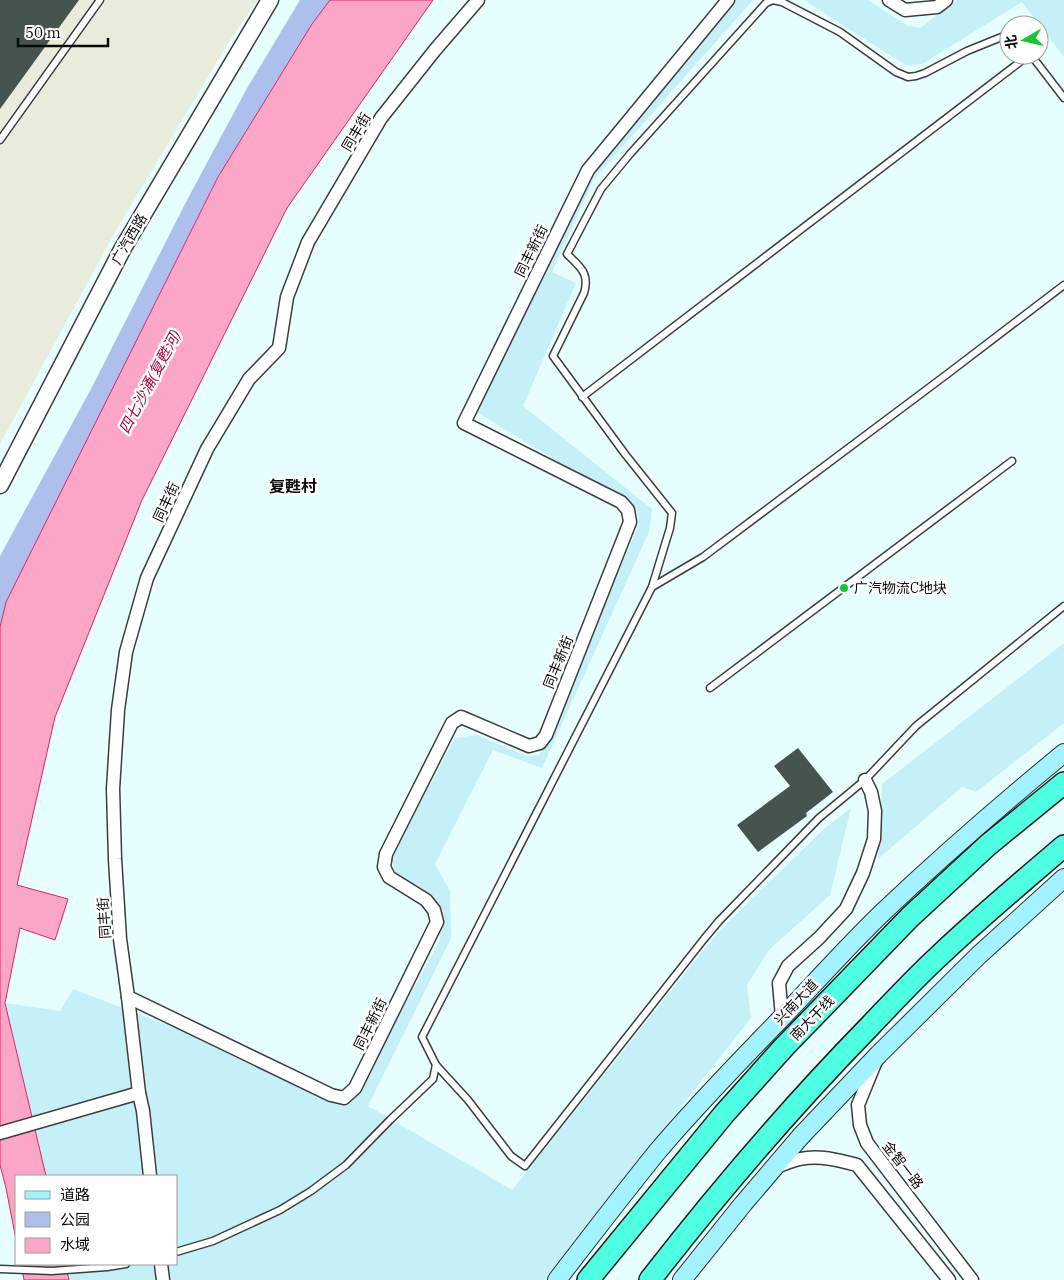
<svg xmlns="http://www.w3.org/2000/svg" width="1064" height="1280" font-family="'IBM Plex Serif','Noto Sans SC',serif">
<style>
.industrial{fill:#e9ebdc}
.farmland{fill:#c5f0f8}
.green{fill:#adbfed}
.water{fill:#fca6c7;stroke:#da2667}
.building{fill:#45544e}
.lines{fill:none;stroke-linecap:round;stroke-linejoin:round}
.service-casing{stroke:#3d3d3d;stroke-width:9}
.minor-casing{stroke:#3d3d3d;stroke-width:15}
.tertiary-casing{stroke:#3d3d3d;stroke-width:19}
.secondary-casing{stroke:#2c2c2c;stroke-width:20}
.trunk-casing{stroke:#1b1b1b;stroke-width:24}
.service{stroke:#fff;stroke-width:6}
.minor{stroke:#fff;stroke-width:12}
.tertiary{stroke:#fff;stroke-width:16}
.secondary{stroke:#a2f3ff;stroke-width:18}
.trunk{stroke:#4effe2;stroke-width:21}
.poi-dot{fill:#16c638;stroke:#fff;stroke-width:2}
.labels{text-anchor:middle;stroke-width:5;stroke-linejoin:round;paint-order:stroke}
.street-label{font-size:14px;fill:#0a0a0a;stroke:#fff}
.poi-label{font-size:14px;fill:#0a0a0a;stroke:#fff;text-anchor:start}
.water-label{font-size:15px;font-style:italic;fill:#a6093c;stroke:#fff}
.quarter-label{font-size:16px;font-weight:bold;fill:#0a0a0a;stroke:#fff}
</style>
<rect width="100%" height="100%" fill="#e7feff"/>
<path class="industrial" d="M0,0H258L230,40L115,232L0,444Z"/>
<g class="farmland">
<path d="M735,0H753L594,179L552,272L576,283L523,406L652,509L649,532L542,768L493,750L435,864L450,891L451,938L368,1106L512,1190L718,932L825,828L851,808L830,895L769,950L747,985L751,1018L544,1280H24L21,1264H176V1176H16V1240L6,1188L0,1165V1016L5,1003L60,1011L73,989L343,1092L354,1098L440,940L436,901L395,875L392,857L455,738L477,735L526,756L539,755L639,524L637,510L478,413L479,402L591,171Z"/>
<path d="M804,0H868L908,26L920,28L957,0H1064V57L1022,2L922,64L910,66L902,63Z"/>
<path d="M1064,643V723L976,792L962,787L878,859L882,784Z"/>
</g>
<path class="green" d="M300,0H330L312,24L218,177L6,602L0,627V556L91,389L186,202L246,90Z"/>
<g class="water">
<path d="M330,0H433L287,208L142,500L55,717L17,885L68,899L55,940L20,928L5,1003L46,1176H16V1240L6,1188L0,1165V627L6,602L218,177L312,24Z"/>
<path d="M21,1264H65L69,1280H24Z"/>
</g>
<g class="building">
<path d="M0,0H79L0,109Z"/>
<path d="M798,748L833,792L806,813L807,816L758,852L737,825L790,786L774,766Z"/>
</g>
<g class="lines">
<defs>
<g id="service">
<path d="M1009,34L967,51L925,73L916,76L908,77L896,72L840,32L782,2L773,0L766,3L630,154L601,189L567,254C580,267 590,273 584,293L553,356L625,454L672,513L670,528L652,587L422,1037L436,1065L468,1100L511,1156L525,1166L704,939L719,921L819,818L865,780L916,726L1064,606"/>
<path d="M1031,55L1064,98"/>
<path d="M0,140L100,0"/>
<path d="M582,397L1029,55"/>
<path d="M652,587L703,557L946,375L1064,285"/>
<path d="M710,688L1012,461"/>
<path d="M176,1252L213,1241L280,1210L311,1191L346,1165L390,1120L433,1079L436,1065"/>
<path d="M0,1269L52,1271L107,1267L126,1264"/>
</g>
<g id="minor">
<path d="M889,0L905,10L937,7L946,0"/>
<path d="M128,997L331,1095L344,1098L355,1088L437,922L434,910L426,900L389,877L384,867L386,854L452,723L461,717L529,746L540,743L546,735L630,522L628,510L621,502L464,423L588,170L728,0"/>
<path d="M782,1017L779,983L788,966L819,938L846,909L863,873L874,839L875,811L871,792L865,780"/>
<path d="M876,1061L858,1105L860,1125L867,1143L972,1280"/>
<path d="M0,1133L139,1093"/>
<path d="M773,1168C782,1165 791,1161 800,1159C820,1155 838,1160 857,1165L949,1280"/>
<path d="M150,1176L143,1111L139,1093L128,997L120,939L115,859L113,789L118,710L126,652L147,578L207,449L249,379L279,348L287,297L308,242L381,118L435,50L478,0"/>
<path d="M161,1264L163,1280"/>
</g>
<path id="tertiary" d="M0,485L123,248L270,0"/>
<g id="secondary">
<path d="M557,1280C590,1237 623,1194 657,1152C699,1102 746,1055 791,1008C821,976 851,943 882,913C941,857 1002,804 1064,753"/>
<path d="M682,1280L743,1204L801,1136L879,1054L979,955L1064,878"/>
</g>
<g id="trunk">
<path d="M588,1280L724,1114L784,1047L910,917L988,845L1064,783"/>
<path d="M650,1280C719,1191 792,1106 870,1026C893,1002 915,978 939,956C979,918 1022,882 1064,846"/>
</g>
</defs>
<use href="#service" class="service-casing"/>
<use href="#minor" class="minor-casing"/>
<use href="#tertiary" class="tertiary-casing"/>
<use href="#secondary" class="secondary-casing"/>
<use href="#trunk" class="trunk-casing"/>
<use href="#service" class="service"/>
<use href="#minor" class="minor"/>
<use href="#tertiary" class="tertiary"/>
<use href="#secondary" class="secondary"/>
<use href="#trunk" class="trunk"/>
</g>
<circle class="poi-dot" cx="844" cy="588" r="5"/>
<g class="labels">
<g class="street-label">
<text transform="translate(356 132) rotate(-59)" y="5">同丰街</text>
<text transform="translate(129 239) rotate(-60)" y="5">广汽西路</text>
<text transform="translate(531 251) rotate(-64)" y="5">同丰新街</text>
<text transform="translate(166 502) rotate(-65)" y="5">同丰街</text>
<text transform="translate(558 662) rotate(-68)" y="5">同丰新街</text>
<text transform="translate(104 918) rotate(-94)" y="5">同丰街</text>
<text transform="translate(796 1002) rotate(-47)" y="5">兴南大道</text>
<text transform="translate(812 1018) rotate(-46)" y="5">南大干线</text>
<text transform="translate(370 1024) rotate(-64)" y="5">同丰新街</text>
<text transform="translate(903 1165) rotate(52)" y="5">金智一路</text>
</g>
<g class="poi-label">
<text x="854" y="593">广汽物流C地块</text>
</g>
<g class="water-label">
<text transform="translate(150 382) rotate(-62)" y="5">四七沙涌(复甦河)</text>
</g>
<g class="quarter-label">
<text x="293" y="492">复甦村</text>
</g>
</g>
<rect x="15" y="1175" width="162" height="90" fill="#ffffff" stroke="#9d9d9d"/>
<rect x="25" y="1191" width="25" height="8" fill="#a2f3ff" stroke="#9d9d9d"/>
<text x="60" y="1200" font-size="15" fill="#0a0a0a">道路</text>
<rect x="25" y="1212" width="25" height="15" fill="#adbfed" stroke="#9d9d9d"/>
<text x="60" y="1225" font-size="15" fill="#0a0a0a">公园</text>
<rect x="25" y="1238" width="25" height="15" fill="#fca6c7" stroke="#9d9d9d"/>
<text x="60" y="1250" font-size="15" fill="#0a0a0a">水域</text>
<g transform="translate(1024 40) rotate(261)"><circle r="24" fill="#ffffff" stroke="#9d9d9d"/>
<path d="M0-4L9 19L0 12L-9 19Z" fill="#16c638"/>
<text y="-8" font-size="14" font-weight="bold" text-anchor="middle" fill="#0a0a0a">北</text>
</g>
<path d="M18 38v8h90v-8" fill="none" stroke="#0a0a0a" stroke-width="2.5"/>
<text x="25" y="38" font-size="15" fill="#0a0a0a" stroke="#ffffff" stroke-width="4" paint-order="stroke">50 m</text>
</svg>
